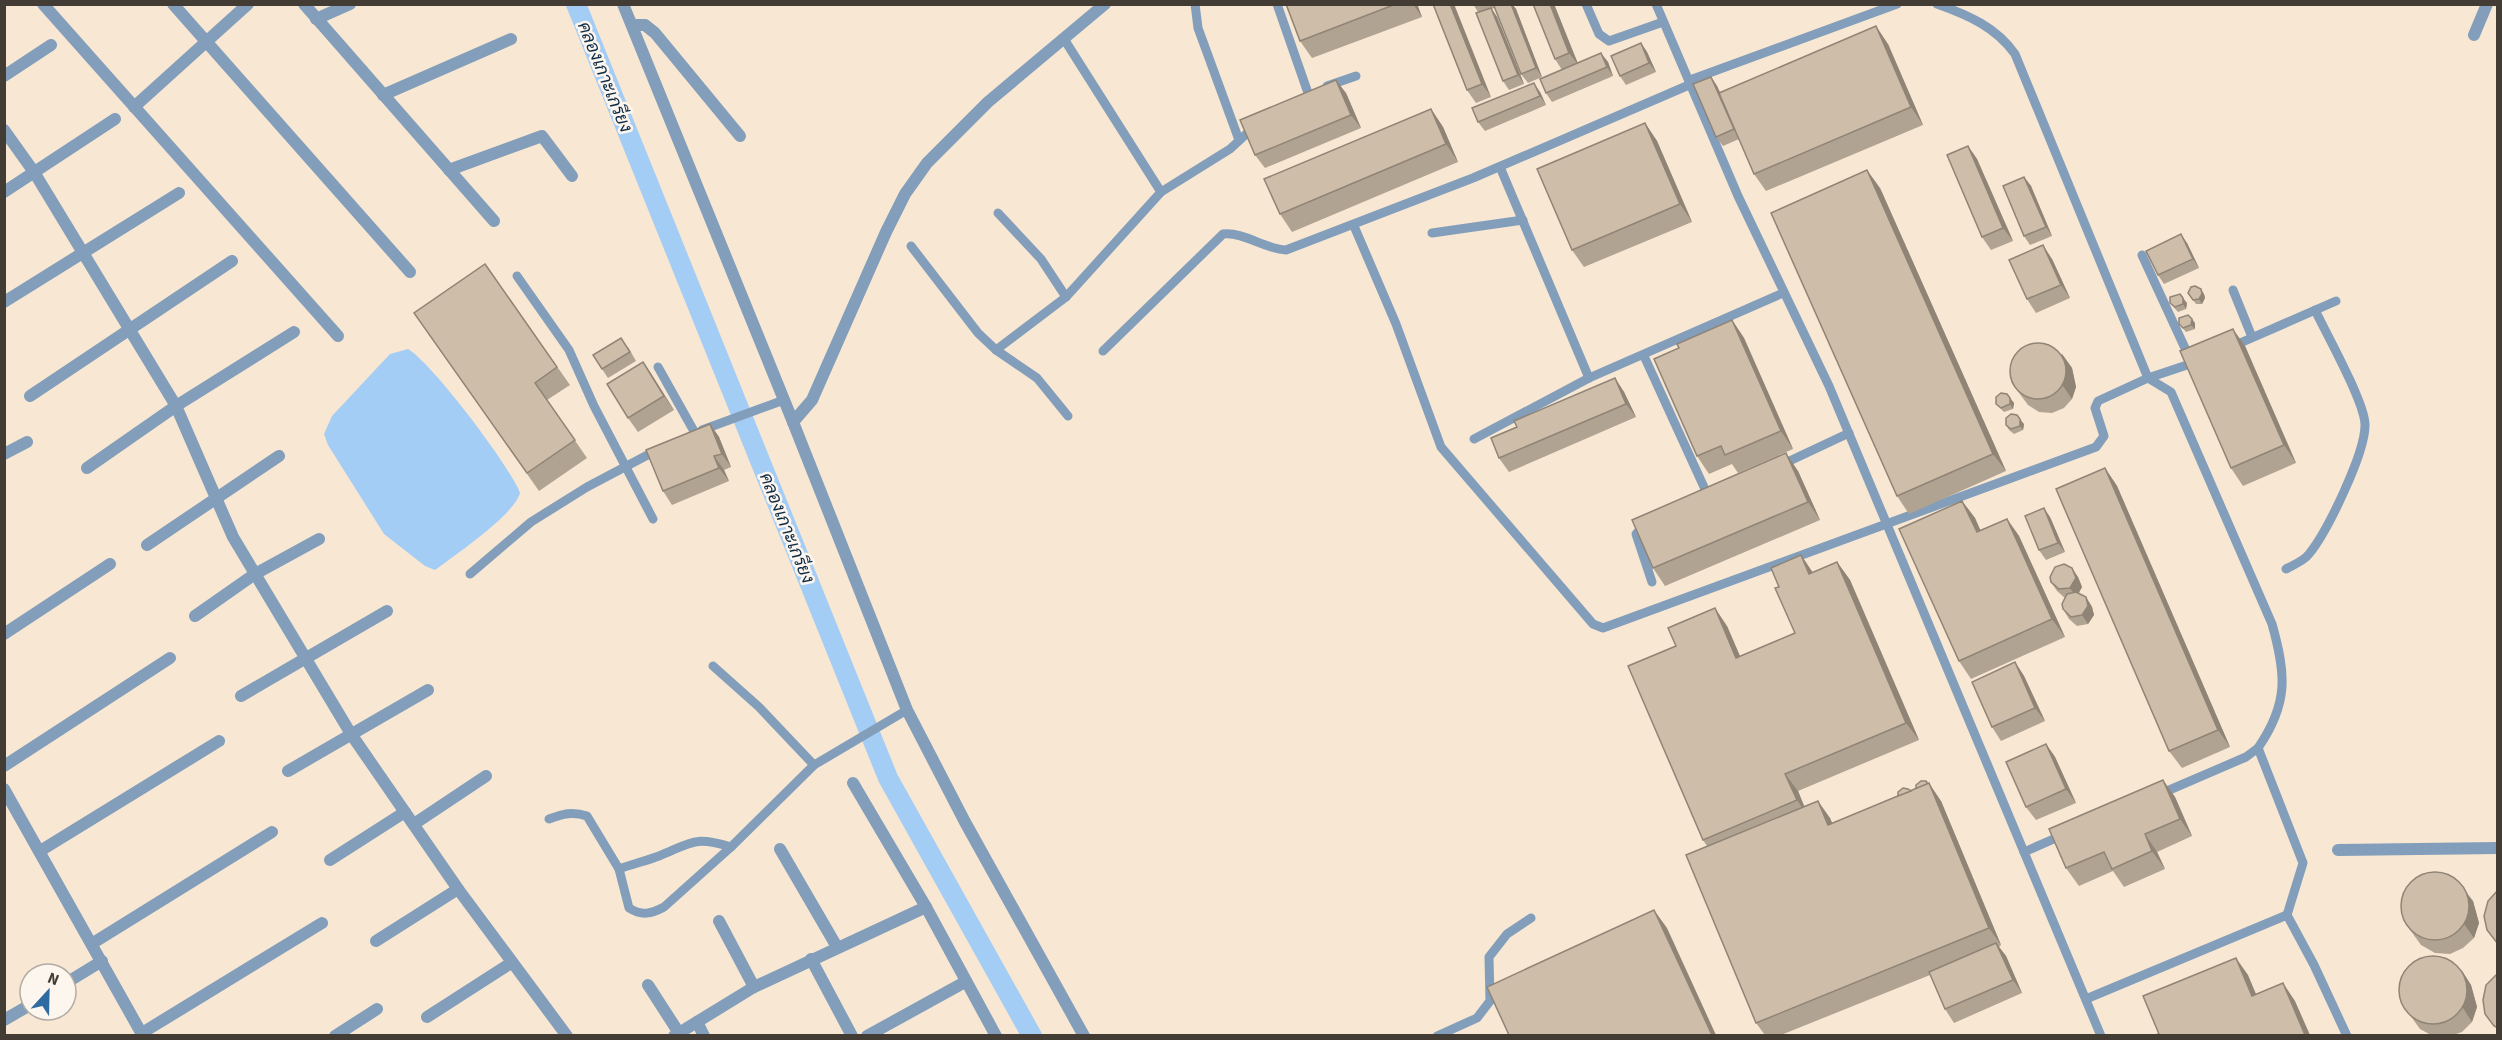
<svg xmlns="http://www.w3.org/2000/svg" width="2502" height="1040" font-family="'Source Sans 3',Sarabun,sans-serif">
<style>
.water{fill:#a4cdf5}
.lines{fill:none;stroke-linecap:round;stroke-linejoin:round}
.canal{stroke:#a4cdf5;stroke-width:20}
.lane{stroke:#829ebb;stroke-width:9}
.street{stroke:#829ebb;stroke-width:12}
.wall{fill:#b0a391}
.shaded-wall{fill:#908476}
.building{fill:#cdbda9;stroke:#908476;stroke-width:1.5}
.labels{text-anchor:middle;stroke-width:5;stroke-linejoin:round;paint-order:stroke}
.water-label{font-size:18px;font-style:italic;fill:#0f2c46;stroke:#fdf6ee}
</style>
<rect width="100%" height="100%" fill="#f8e7d2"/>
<path class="water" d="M408,349C432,363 510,466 520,493C514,515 455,555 435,570L425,566L384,534L328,445L324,434L332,416L390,354Z"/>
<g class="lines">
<path class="canal" d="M576,4L888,778L1032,1036"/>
<g class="lane">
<path d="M1195,4L1198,28L1239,140"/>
<path d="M1277,4L1308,93"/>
<path d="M1586,4L1599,34L1609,41L1663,22"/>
<path d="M1656,4L1738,196L1829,386L2101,1036"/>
<path d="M1937,4C1968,15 1996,27 2015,54L2148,378L2171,392L2272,624C2286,674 2289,703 2258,748L2303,863L2287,915L2314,965L2347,1036"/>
<path d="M1064,39L1161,192"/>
<path d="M1690,80L1897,4"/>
<path d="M1327,86L1356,76"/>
<path d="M1500,167L1589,378"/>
<path d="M998,213L1041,259L1066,297"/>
<path d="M1354,226L1396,324L1441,447L1593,624L1603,628L2096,447L2104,436L2095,408L2098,401L2148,378L2196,362"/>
<path d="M1432,233L1523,220"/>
<path d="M911,246L978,333L996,350"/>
<path d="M2142,255L2190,359"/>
<path d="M517,276L569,350L594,406L653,519"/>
<path d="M2233,290L2252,337"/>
<path d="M2231,347L2336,301"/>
<path d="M1103,351L1223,234C1245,232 1264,249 1286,250L1473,178L1689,85"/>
<path d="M1644,356L1709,498"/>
<path d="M658,367L695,433"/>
<path d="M1068,416L1037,378L996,350L1066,297L1161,192L1230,149L1255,126"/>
<path d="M702,430L784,400"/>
<path d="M1474,439L1589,378L1783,293"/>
<path d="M1781,465L1849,433"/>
<path d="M1644,525L1636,534L1652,582"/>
<path d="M2286,569C2293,565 2304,561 2309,554C2327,532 2366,452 2365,424C2364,401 2326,333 2315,310"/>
<path d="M470,574L531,522L587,487L657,450"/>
<path d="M713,666L759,707L814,765"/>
<path d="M2160,794L2246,757L2258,748"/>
<path d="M549,819C563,814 572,811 587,816L619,869L629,908C642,916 651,914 664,907L731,847L814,765L907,710"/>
<path d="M2024,852L2065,834"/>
<path d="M619,869C632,864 646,861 659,856C693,842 694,836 731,847"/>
<path d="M2086,999L2287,915"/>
<path d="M1437,1036L1477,1018L1490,1001L1489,957L1507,934L1531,918"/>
</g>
<g class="street">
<path d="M43,4L338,336"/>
<path d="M173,4L410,272"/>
<path d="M304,4L494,221"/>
<path d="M623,4L793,422L907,710L965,822L1084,1036"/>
<path d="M316,19L350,4"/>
<path d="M632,25H645L655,33L740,136"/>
<path d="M2474,35L2487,4"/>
<path d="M4,76L51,45"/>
<path d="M383,95L511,39"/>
<path d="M134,107L248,4"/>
<path d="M4,130L34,172L176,406L233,537L351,734L458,889L567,1036"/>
<path d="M449,170L542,136L572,176"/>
<path d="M4,192L115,119"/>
<path d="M4,302L179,193"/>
<path d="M30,396L232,261"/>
<path d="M793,422L812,400L886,232L905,194L927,163L988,102L1105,4"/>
<path d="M4,454L27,442"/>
<path d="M87,468L176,406L294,332"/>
<path d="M147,545L279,456"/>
<path d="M195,616L255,574L319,539"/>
<path d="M4,634L110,564"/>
<path d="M241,696L387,611"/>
<path d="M4,766L170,658"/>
<path d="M288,771L428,690"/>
<path d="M853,783L926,907L996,1036"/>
<path d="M4,789L143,1036"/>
<path d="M414,824L486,776"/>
<path d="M780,849L837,947"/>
<path d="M2338,850L2498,848"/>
<path d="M40,851L219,741"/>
<path d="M330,860L405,812"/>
<path d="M719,921L754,987"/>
<path d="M376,941L458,889"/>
<path d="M93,943L272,832"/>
<path d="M811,959L852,1036"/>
<path d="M66,983L102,961"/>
<path d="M648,985L679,1033"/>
<path d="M427,1017L511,963"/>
<path d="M4,1020L30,1005"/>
<path d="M697,1022L704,1036"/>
<path d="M142,1033L322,923"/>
<path d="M335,1036L377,1009"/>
<path d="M674,1036L754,987L926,907"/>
<path d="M867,1036L965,982"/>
</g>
</g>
<g class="wall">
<path d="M1286,4H1417L1422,17L1312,58L1300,41Z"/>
<path d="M1433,4L1491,97L1476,103L1467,90Z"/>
<path d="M1473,4H1493L1494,8L1492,9L1497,17L1524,84L1509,90L1503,81L1478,12Z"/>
<path d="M1496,4H1512L1516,9L1542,77L1528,83L1521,74Z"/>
<path d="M1533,4H1554L1577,63L1608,62L1613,76L1552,102L1546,93L1562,70L1555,59Z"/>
<path d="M1641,43L1647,52L1656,72L1626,85L1620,76Z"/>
<path d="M1888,44L1923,125L1766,191L1754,174L1739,139L1723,146L1716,137L1711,77L1717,86L1720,92Z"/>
<path d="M1540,92L1546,105L1485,131L1478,122Z"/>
<path d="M1346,93L1361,128L1265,168L1255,155Z"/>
<path d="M1431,109L1443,127L1458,162L1292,232L1280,214Z"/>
<path d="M1645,123L1657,141L1692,222L1584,267L1572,250Z"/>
<path d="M1968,146L1977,159L2013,241L1991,250L1982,237Z"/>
<path d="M2024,177L2031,186L2052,236L2030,245L2024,236Z"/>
<path d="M1880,188L2006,471L1909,514L1897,496Z"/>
<path d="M2187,243L2199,268L2164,284L2158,275Z"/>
<path d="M2052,259L2070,298L2036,313L2027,299Z"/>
<path d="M485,264L570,385L547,400L587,458L539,491L414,313Z"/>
<path d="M2188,293L2204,294L2205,298L2202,304H2196Z"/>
<path d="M2170,303H2187L2186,309L2178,312Z"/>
<path d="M1732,320L1744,338L1793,449L1738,473L1732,464L1709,474L1697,456L1679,348Z"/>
<path d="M2195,323V329L2186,332L2179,324Z"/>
<path d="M2245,346L2296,463L2243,486L2231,468Z"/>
<path d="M628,347L636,361L608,378L602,369Z"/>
<path d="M2062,354L2072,368L2076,387L2072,399L2064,408L2052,413L2039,412L2028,405L2011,382Z"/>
<path d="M643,362L674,410L638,432L628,418Z"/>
<path d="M1615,378L1624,392L1636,417L1509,472L1499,458L1517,427Z"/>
<path d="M2010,398L2014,403L2013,409L2004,412L1996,404Z"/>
<path d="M710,424L719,437L731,467L724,470L729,481L672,505L663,491Z"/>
<path d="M2024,424L2023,430L2014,434L2009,430L2006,425Z"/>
<path d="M2105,468L2117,486L2230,747L2182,768L2169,751Z"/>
<path d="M1798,471L1820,520L1665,586L1653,568Z"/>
<path d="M1962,501L1975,518L1980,530L2007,519L2019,536L2065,637L1971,679L1959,661Z"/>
<path d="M2050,517L2065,552L2046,560L2039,550Z"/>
<path d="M1801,555L1813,573L1837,562L1850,580L1919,740L1798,791L1804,806L1830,818L1832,823L1911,791L1941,801L2001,945L1999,947L2006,956L2022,993L1954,1023L1945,1009L1930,975L1781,1035H1765L1756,1023L1707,846L1703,840L1727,626L1740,656L1795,633L1779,587Z"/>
<path d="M2078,577L2082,587L2079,593L2086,597L2092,607L2094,615L2088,624L2077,626L2069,619L2063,609L2065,598L2057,591L2051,582Z"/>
<path d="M2015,662L2024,676L2045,721L2001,741L1992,727Z"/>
<path d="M2046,744L2055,757L2076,803L2036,820L2026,807Z"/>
<path d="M2163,780L2175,797L2192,836L2157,852L2165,869L2124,887L2113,871L2079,886L2066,868Z"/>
<path d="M2473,901L2479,923L2474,938L2463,948L2450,954L2435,953L2421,945L2403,920Z"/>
<path d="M2462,971L2471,985L2477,1007L2472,1022L2462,1032L2453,1035H2431L2420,1029L2402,1004Z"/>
</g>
<g class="shaded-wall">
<path d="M1413,4H1417L1422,17Z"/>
<path d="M1450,4H1454L1491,97L1482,84Z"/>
<path d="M1511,4H1512L1516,9L1542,77L1536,68Z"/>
<path d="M1550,4H1554L1579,66L1569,53Z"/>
<path d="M1491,8L1497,17L1524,84L1518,75Z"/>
<path d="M1876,26L1888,44L1923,125L1911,107Z"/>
<path d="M1641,43L1647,52L1656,72L1649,63Z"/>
<path d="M1601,53L1608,62L1613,76L1607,67Z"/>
<path d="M1711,77L1717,86L1740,138L1734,129Z"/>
<path d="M1336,80L1346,93L1361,128L1351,115Z"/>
<path d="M1534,83L1540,92L1546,105L1540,96Z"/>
<path d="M1431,109L1443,127L1458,162L1446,144Z"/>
<path d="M1645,123L1657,141L1692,222L1680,204Z"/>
<path d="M1968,146L1977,159L2013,241L2003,228Z"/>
<path d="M1867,170L1880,188L2006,471L1993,454Z"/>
<path d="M2024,177L2031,186L2052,236L2046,227Z"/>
<path d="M2181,234L2187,243L2199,268L2193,259Z"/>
<path d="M2043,245L2052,259L2070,298L2061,285Z"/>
<path d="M2201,289L2204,294L2205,298L2202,304L2199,299Z"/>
<path d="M2183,298L2187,303L2186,309L2183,304Z"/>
<path d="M2192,319L2195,323V329L2191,325Z"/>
<path d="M1732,320L1744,338L1793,449L1781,431Z"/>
<path d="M2233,329L2245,346L2296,463L2284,445Z"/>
<path d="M2062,354L2072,368L2076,387L2072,399L2063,386Z"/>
<path d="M643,362L652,375L674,410L664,396Z"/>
<path d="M1615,378L1624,392L1636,417L1626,404Z"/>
<path d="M2010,398L2014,403L2013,409L2010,404Z"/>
<path d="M2020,419L2024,424L2023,430L2020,426Z"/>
<path d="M710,424L719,437L731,467L722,454Z"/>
<path d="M1786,453L1798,471L1820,520L1808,502Z"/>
<path d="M714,456L724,470L729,481L719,468Z"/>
<path d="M2105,468L2117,486L2230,747L2218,730Z"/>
<path d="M1962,501L1975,518L1989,550L1977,532Z"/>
<path d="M2044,508L2050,517L2065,552L2058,543Z"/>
<path d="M2007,519L2019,536L2065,637L2052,619Z"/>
<path d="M1801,555L1813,573L1809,574Z"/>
<path d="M1837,562L1850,580L1919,740L1906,723Z"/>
<path d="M2072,568L2078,577L2082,587L2076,597L2070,588Z"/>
<path d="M2086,597L2092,607L2094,615L2088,624L2082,615Z"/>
<path d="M1715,608L1727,626L1748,675L1736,658Z"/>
<path d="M2015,662L2024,676L2045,721L2035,708Z"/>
<path d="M2046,744L2055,757L2076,803L2066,789Z"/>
<path d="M1785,774L1798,791L1809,818L1797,800Z"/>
<path d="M2163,780L2175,797L2192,836L2180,819Z"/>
<path d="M1929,783L1941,801L2001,945L1989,928Z"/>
<path d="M1818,801L1830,818L1840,842L1828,825Z"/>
<path d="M2145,834L2157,852L2165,869L2152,851Z"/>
<path d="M2463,888L2473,901L2479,923L2474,938L2464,924Z"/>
<path d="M1654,910L1667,928L1716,1035H1712Z"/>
<path d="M1996,943L2006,956L2022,993L2013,980Z"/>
<path d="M2236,958L2248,975L2264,1013L2252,996Z"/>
<path d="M2462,971L2471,985L2477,1007L2472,1022L2463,1008Z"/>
<path d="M2283,983L2295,1001L2310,1035H2305Z"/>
</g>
<g class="building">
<path d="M1286,4H1396L1300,41Z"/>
<path d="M1433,4H1450L1482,84L1467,90Z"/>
<path d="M1498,4H1511L1536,68L1521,74L1494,6Z"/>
<path d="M1533,4H1550L1569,53L1555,59Z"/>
<path d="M1491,8L1518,75L1503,81L1476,13Z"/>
<path d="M1876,26L1911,107L1754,174L1719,93Z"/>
<path d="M1641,43L1649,63L1620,76L1611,56Z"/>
<path d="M1601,53L1607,67L1546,93L1540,79Z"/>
<path d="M1711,77L1734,129L1716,137L1693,84Z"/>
<path d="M1336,80L1351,115L1255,155L1240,120Z"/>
<path d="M1534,83L1540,96L1478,122L1472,108Z"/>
<path d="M1431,109L1446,144L1280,214L1264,179Z"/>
<path d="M1645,123L1680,204L1572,250L1537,169Z"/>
<path d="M1968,146L2003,228L1982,237L1947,155Z"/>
<path d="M1867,170L1993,454L1897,496L1771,213Z"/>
<path d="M2024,177L2046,227L2024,236L2003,186Z"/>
<path d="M2181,234L2193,259L2158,275L2146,251Z"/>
<path d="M2043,245L2061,285L2027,299L2009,260Z"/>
<path d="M485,264L557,367L535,383L575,440L527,473L414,313Z"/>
<path d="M2195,286L2201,289L2202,294L2199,299L2193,300L2188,293L2191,287Z"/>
<path d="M2180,294L2183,298V304L2175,307L2170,303V297Z"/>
<path d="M2188,315L2192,319L2191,325L2183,328L2179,324V318Z"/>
<path d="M1732,320L1781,431L1725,455L1721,446L1697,456L1654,359L1679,348L1677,344Z"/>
<path d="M2233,329L2284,445L2231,468L2180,351Z"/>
<path d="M621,338L630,352L602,369L593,355Z"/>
<circle cx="2038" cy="371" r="28"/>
<path d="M643,362L664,396L628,418L607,384Z"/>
<path d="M1615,378L1626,404L1499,458L1491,438L1517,427L1514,421Z"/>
<path d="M2001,393L2007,394L2010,398V404L2001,408L1996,404V397Z"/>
<path d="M2011,414L2017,415L2020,419V426L2011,429L2006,425V418Z"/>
<path d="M710,424L722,454L714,456L719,468L663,491L646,450Z"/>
<path d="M1786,453L1808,502L1653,568L1632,520Z"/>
<path d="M2105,468L2218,730L2169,751L2056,489Z"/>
<path d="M1962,501L1977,532L2007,519L2052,619L1959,661L1899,529Z"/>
<path d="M2044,508L2058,543L2039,550L2025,516Z"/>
<path d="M1801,555L1809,574L1837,562L1906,723L1785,774L1797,800L1703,840L1628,666L1676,646L1668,628L1715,608L1736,658L1795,633L1775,588L1779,587L1771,568Z"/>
<path d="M2064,564L2072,568L2076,578L2070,588L2059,589L2051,582L2050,577L2055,567Z"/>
<path d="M2076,592L2086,597L2088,606L2082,615L2071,617L2063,609L2062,604L2067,594Z"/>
<path d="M2015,662L2035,708L1992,727L1972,682Z"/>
<path d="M2046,744L2066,789L2026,807L2006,762Z"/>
<path d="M2163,780L2180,819L2145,834L2152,851L2112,869L2104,852L2066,868L2049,829Z"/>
<path d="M1921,781H1926L1928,784L1916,789V785Z"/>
<path d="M1929,783L1989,928L1756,1023L1686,855L1818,801L1828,825Z"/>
<path d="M1903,788L1908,789L1911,791L1898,796V792Z"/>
<circle cx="2435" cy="906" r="34"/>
<path d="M2498,890V944L2487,930L2484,916L2488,901Z"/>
<path d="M1654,910L1712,1035H1509L1487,987Z"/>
<path d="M1996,943L2013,980L1945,1009L1929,972Z"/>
<circle cx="2433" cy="990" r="34"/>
<path d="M2236,958L2252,996L2283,983L2305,1035H2155L2159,1034L2143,996Z"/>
<path d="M2498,973V1028L2494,1026L2485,1014L2483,1000L2486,985Z"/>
</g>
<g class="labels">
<g class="water-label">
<text transform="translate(605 77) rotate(68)" y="6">คลองเกาะเกรียง</text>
<text transform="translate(787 528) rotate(68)" y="6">คลองเกาะเกรียง</text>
</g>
</g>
<rect width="2502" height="1040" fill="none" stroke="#423c34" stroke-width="12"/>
<g transform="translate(48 992) rotate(22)"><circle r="28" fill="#fdf6ee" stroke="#b2aca4" stroke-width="1.5"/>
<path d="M0-4.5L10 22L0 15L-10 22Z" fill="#2e6ba2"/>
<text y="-9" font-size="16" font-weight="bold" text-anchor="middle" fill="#423c34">N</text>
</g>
</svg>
